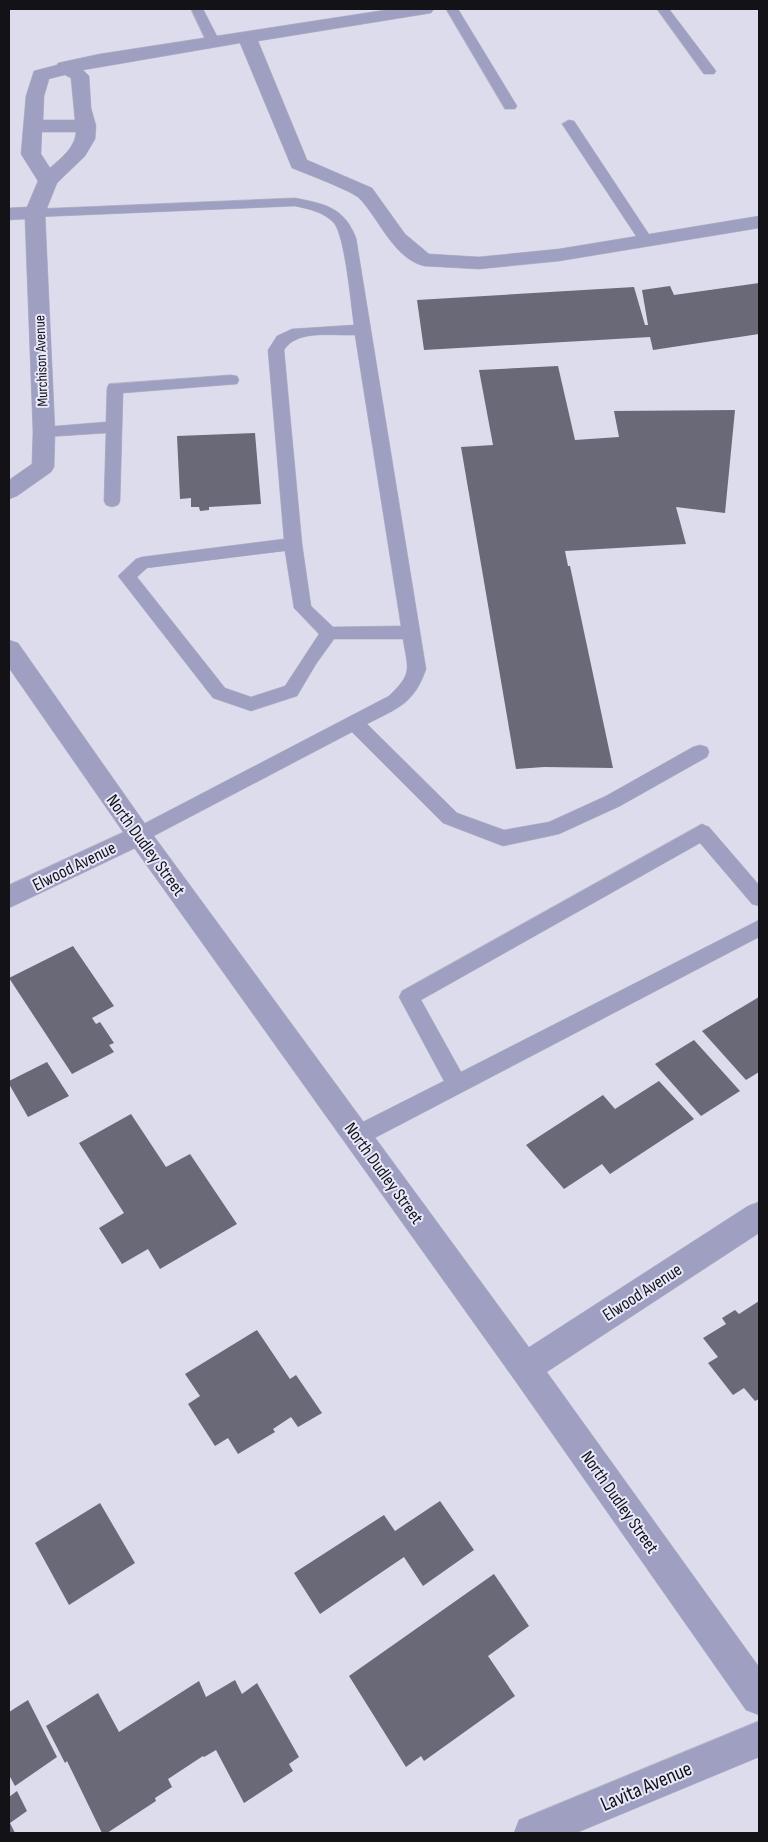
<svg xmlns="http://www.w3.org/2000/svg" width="768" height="1842" font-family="'Sofia Sans Condensed',sans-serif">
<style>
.building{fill:#696977}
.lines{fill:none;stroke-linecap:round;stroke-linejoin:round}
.service-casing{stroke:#b8b8c6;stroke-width:1}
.minor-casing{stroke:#b8b8c6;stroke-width:1}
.tertiary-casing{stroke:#b8b8c6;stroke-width:1}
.service{fill:#9f9fc2;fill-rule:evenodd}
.minor{fill:#9f9fc2;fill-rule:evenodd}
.tertiary{fill:#9f9fc2;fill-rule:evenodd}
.labels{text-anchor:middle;stroke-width:4;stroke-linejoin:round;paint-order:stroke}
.far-street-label{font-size:15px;fill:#121217;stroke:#e9e9fb}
.street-label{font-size:18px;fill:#121217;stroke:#e9e9fb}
.near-street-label{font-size:21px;fill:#121217;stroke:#e9e9fb}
</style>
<rect width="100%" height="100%" fill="#dcdced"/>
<g class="building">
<path d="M759,283V334L653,350L650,337L424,350L417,300L634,287L645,325H648L642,290L670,286L674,295Z"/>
<path d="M558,366L575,440L619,437L614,411L735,410L725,513L676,507L686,544L565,551L568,566H570L613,768L544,767L516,769L461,447L493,445L479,370Z"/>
<path d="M255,433L261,504L209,507V510L200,511L199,507H191V498L180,499L177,436Z"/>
<path d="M73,946L114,1006L92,1018L96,1024L100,1022L114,1043L109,1045L114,1052L72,1074L9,978Z"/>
<path d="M759,997V1072L746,1080L702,1031Z"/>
<path d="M694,1040L740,1091L701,1116L655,1064Z"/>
<path d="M47,1062L69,1096L28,1117L9,1084V1081Z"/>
<path d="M659,1081L694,1119L610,1174L602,1164L564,1189L526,1145L603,1095L615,1109Z"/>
<path d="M131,1114L166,1167L190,1154L237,1224L160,1269L148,1249L122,1264L99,1228L124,1213L79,1143Z"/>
<path d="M759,1301V1399L755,1401L744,1388L733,1395L708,1363L718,1357L703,1338L726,1324L722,1318L735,1310L739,1314Z"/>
<path d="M257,1330L290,1379L296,1375L322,1413L298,1427L291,1417L273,1429L275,1432L238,1454L228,1438L215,1446L188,1404L200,1396L185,1374Z"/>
<path d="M440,1501L474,1550L423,1586L404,1557L320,1614L294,1573L384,1515L395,1531Z"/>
<path d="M100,1503L135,1563L69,1605L35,1543Z"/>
<path d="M494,1574L529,1626L488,1656L515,1696L424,1761L421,1756L406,1767L349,1676Z"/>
<path d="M235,1680L242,1694L257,1683L299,1757L289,1764L293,1771L244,1803L216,1750L204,1757L203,1756L168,1779L172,1787L155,1798L156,1801L107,1833H102L67,1761L65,1763L46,1726L98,1693L119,1732L199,1681L206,1697Z"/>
<path d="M28,1700L57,1757L15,1786L9,1775V1712Z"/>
<path d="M17,1791L27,1811L10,1823L15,1833H9V1797Z"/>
</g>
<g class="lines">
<defs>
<g id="service">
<path d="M191,9H203L220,42L218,45H208Z"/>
<path d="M446,9H458L517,106L515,109H505Z"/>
<path d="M657,9H669L716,71L714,74H704Z"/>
<path d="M569,120L574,121L654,242L652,245H642L640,242L562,124Z"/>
<path d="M295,198C325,204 344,207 356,238L426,669C414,704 398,708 367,724L457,813L504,830L549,822L606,796L693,747L700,745L707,747L709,752L707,757L620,806L559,834L503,846L443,823L352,732L146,840L139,843L132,840L129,835L132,830L389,696C413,673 408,670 403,639H334L316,664L297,696L251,711L213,698L118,576L136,559L142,557L284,539L268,350L277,336L292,329L354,325C351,305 345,236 334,223C324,212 309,209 295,206L35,217L30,216L28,213L30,210L35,209ZM355,335L401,626L333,627L311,606L302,544L284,350C297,329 333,336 355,335ZM285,551L294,608L319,634L285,686L251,697L225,688L137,577L147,568Z"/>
<path d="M231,375L237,376L239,380L237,384L123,393L120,501L118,505L112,507L106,505L104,501L106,433L44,437L38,436L36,432L38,428L44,427L106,422L107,388L109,384Z"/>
<path d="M702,824L709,827L759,885V906L752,904L700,843L421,1000L461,1072L759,920V937L365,1143L357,1145L349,1143L346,1136L349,1129L444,1081L399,997L402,991Z"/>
</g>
<g id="minor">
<path d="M392,9H434L431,13L425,14L258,41L307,160L372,188L405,234L429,254L479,257L559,249L759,216V228L559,261L479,269L424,266C393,258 379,218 359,198C352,191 304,173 292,168L240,43L83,70L89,76L91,108L96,126L95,139L85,156L57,183L45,213L55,432L54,467L51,472L17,496L9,499V480L32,464L33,432L25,219L9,220V208L27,207L38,181L21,154L26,96L34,71L57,65L58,63L100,54ZM65,75L71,78L75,120H43L44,96L49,79ZM42,132H76C75,148 61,158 50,168L41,154Z"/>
<path d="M139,825L148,828L152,835L148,842L9,908V885Z"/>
<path d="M759,1202V1233L536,1379L525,1383L514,1379L509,1368L514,1357L748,1206Z"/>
<path d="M759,1721V1757L576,1833H514L519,1820Z"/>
</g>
<path id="tertiary" d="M9,640L18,643L148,828L536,1357L759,1667V1715L746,1710L514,1379L130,842L9,668Z"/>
</defs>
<use href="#service" class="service-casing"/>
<use href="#minor" class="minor-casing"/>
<use href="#tertiary" class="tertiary-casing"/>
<use href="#service" class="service"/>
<use href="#minor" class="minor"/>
<use href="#tertiary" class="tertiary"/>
</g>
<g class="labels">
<g class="far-street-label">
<text transform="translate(41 361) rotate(-92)" y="5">Murchison Avenue</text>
</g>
<g class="street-label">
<text transform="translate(146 845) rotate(54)" y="6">North Dudley Street</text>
<text transform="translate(74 866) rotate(-26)" y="6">Elwood Avenue</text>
<text transform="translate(384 1173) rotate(54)" y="6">North Dudley Street</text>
<text transform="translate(642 1292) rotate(-33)" y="6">Elwood Avenue</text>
<text transform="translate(620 1502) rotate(55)" y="6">North Dudley Street</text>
</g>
<g class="near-street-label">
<text transform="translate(646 1786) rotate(-23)" y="7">Lavita Avenue</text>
</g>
</g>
<rect width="768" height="1842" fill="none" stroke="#121217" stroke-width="20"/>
</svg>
